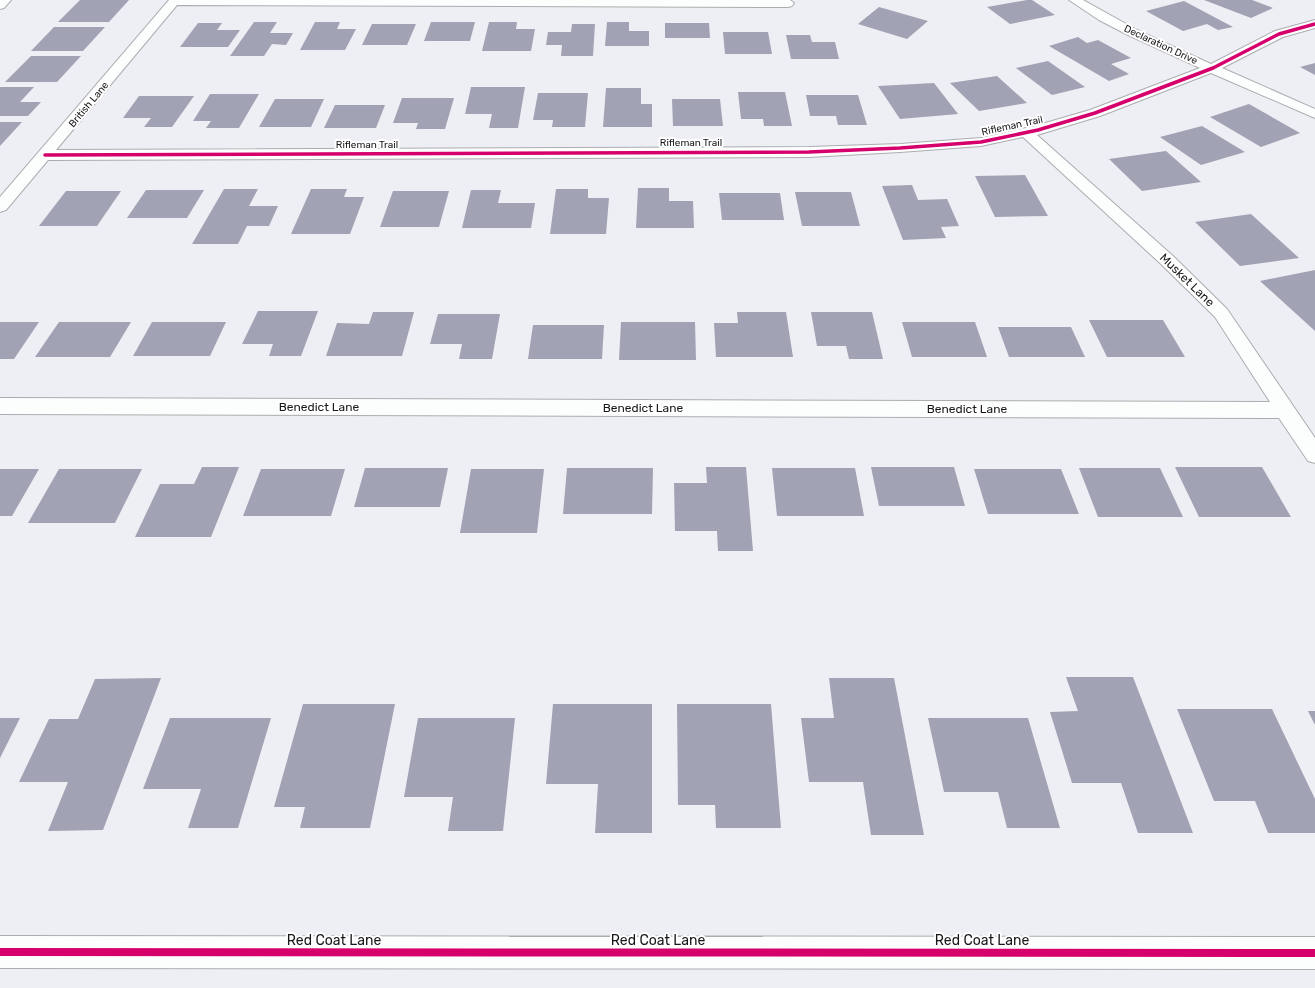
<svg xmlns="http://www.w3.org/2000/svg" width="1315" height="988" font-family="Rubik,sans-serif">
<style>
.building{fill:#a1a2b3}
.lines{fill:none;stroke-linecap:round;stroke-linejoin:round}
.minor-casing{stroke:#acacb0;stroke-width:2}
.minor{fill:#fcfdfd;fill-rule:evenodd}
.cycleway-far1-casing{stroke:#fff;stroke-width:5}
.cycleway-casing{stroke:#fff;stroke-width:10}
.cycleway-far1{stroke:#d6006c;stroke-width:3.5}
.cycleway{stroke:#d6006c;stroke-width:8}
.labels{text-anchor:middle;stroke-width:4;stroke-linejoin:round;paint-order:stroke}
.far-street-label{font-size:10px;fill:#18181b;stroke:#fff}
.street-label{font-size:12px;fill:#18181b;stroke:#fff}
.near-street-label{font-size:14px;fill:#18181b;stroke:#fff}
</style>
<rect width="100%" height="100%" fill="#eeeff4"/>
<g class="building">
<path d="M80,0H129L109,22H58Z"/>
<path d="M1027,0H1032L1055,15L1010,24L987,7Z"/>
<path d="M1204,0H1252L1273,8L1251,18Z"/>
<path d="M1184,1L1233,27L1218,30L1207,24L1183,31L1146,11Z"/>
<path d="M879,7L928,21L907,39L858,24Z"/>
<path d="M254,22H277L270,33H293L286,45L272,44L264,56H230Z"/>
<path d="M315,22H340L337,29H356L345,50H300Z"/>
<path d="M431,22H475L470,41H424Z"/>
<path d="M489,22H517L516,29H535L531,51H482Z"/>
<path d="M607,22H629V31H649V46H605Z"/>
<path d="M198,23H222L217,30H240L228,47H180Z"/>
<path d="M665,23H709L710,38H665Z"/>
<path d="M372,24H416L407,45H362Z"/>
<path d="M572,24H595L593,56H561L562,45H546L548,32H571Z"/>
<path d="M54,27H105L83,51H31Z"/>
<path d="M723,32H768L772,54H725Z"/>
<path d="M786,35H810L812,42H835L839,59H791Z"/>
<path d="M1078,37L1087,43L1098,40L1131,58L1111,64L1129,74L1109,81L1049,46Z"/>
<path d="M31,56H81L57,82H5Z"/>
<path d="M1048,61L1085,87L1052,95L1016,68Z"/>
<path d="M1315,63V75L1300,67Z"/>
<path d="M997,76L1027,103L979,111L950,83Z"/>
<path d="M934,83L958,114L900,119L878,86Z"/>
<path d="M0,87H34L20,102H41L28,116H0Z"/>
<path d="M471,87H525L518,128H489L492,114H465Z"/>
<path d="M606,88H641V104H652V127H603Z"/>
<path d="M738,92H785L792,126H764L763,119H741Z"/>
<path d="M538,93H588L585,127H552L553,120H533Z"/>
<path d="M210,94H259L239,128H206L211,121H193Z"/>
<path d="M806,95H858L867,125H838L836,116H810Z"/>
<path d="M139,96H194L172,127H144L151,118H123Z"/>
<path d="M402,98H454L445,129H416L418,123H393Z"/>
<path d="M275,99H324L311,127H259Z"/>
<path d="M672,99H720L723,126H673Z"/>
<path d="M1249,104L1300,133L1261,147L1210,117Z"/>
<path d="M335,105H385L376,128H324Z"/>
<path d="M0,122H22L0,146Z"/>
<path d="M1202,126L1245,152L1201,165L1160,137Z"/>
<path d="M1166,151L1201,182L1142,191L1109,159Z"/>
<path d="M1025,175L1048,216L995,217L975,176Z"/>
<path d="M912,185L918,200L947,199L959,226L941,227L946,238L903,240L882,186Z"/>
<path d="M638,188H669V201H693L694,228H636Z"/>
<path d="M224,189H258L249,206H278L269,226H247L238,244H192Z"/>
<path d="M311,189H347L344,197H364L350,234H291Z"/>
<path d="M556,189H588V198H609L606,234H550Z"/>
<path d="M146,190H204L187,218H127Z"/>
<path d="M471,190H501L498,203H535L531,228H462Z"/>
<path d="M66,191H121L97,226H39Z"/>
<path d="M393,191H449L439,227H380Z"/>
<path d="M795,192H851L860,226H802Z"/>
<path d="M719,193H780L784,220H722Z"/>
<path d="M1251,214L1299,258L1240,266L1195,222Z"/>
<path d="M1315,270V331L1260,281Z"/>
<path d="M258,311H318L301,356H269L273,344H242Z"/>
<path d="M373,312H414L402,356H326L337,323L369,324Z"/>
<path d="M737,312H786L793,357H716L714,323H738Z"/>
<path d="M811,312H872L883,359H849L846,346H817Z"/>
<path d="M438,314H500L492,359H459L462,344H430Z"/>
<path d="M1089,320H1163L1185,357H1107Z"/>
<path d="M0,322H39L14,359H0Z"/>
<path d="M59,322H131L110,357H35Z"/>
<path d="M152,322H226L210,356H133Z"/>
<path d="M621,322H695L696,360H619Z"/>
<path d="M902,322H975L987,357H912Z"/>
<path d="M533,325H604L602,359H528Z"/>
<path d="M998,327H1071L1085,357H1009Z"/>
<path d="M202,467H239L211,537H135L160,484H194Z"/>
<path d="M706,467H746L753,551H718L717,531H675L674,483H707Z"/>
<path d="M871,467H954L965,506H879Z"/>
<path d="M1175,467H1262L1291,517H1199Z"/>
<path d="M365,468H448L440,507H354Z"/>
<path d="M567,468H653L652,514H563Z"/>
<path d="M772,468H855L864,516H777Z"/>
<path d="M1079,468H1160L1183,517H1098Z"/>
<path d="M0,469H39L12,516H0Z"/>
<path d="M59,469H142L115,523H28Z"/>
<path d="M261,469H345L331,516H243Z"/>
<path d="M471,469H544L537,533H460Z"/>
<path d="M974,469H1061L1079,514H988Z"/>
<path d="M1066,677H1133L1193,833H1138L1121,783H1072L1050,712L1078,711Z"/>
<path d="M161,678L103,830L48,831L68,782H19L49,719H78L95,679Z"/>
<path d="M829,678H894L924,835H871L863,782H809L801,718H834Z"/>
<path d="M303,704H395L370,828H300L305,807H274Z"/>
<path d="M553,704H652V833H595L598,784H546Z"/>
<path d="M677,704H771L781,828H716L715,805H678Z"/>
<path d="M1177,709H1272L1315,799V833H1268L1255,801H1214Z"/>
<path d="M1308,711H1315V725Z"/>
<path d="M0,718H20L0,758Z"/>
<path d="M170,718H271L238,828H188L201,789H143Z"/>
<path d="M418,718H515L503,831H448L453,797H404Z"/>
<path d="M928,718H1028L1060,828H1007L998,792H944Z"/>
</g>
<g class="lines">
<defs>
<g id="minor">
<path d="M0,0H11L4,8L0,9Z"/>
<path d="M169,0H790L794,3L792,6L788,7L177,5L56,150L809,147L900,144L981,138L1035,126L1090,110L1200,68L1128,35L1099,20L1069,0H1083L1137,30L1211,64L1275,31L1315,20V28L1283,37L1222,68L1315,109V118L1211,73L1100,116L1037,135L1173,256L1227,309L1315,438V463L1308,461L1279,418L0,414V398L1270,402L1215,317L1161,264L1023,137L981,146L900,152L809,157L48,160L6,210L0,212V197Z"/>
<path d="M0,936L1315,937V969L0,968Z"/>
</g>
</defs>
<use href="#minor" class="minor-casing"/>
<use href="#minor" class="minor"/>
<defs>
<path id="cycleway-far1" d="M45,155L809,152L900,148L981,142L1038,130L1095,113L1213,68L1279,34L1315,24"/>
<path id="cycleway" d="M0,952L1315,953"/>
</defs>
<use href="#cycleway-far1" class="cycleway-far1-casing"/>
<use href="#cycleway" class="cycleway-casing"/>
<use href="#cycleway-far1" class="cycleway-far1"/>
<use href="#cycleway" class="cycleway"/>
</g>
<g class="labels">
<g class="far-street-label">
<text transform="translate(1161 44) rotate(25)" y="4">Declaration Drive</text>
<text transform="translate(88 104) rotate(-50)" y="4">British Lane</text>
<text transform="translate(1012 125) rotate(-12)" y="4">Rifleman Trail</text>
<text x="691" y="146">Rifleman Trail</text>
<text x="367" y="148">Rifleman Trail</text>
</g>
<g class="street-label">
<text transform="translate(1187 280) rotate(44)" y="4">Musket Lane</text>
<text x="319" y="411">Benedict Lane</text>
<text x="643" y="412">Benedict Lane</text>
<text x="967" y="413">Benedict Lane</text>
</g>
<g class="near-street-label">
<text x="334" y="945">Red Coat Lane</text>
<text x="658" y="945">Red Coat Lane</text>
<text x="982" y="945">Red Coat Lane</text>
</g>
</g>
</svg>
